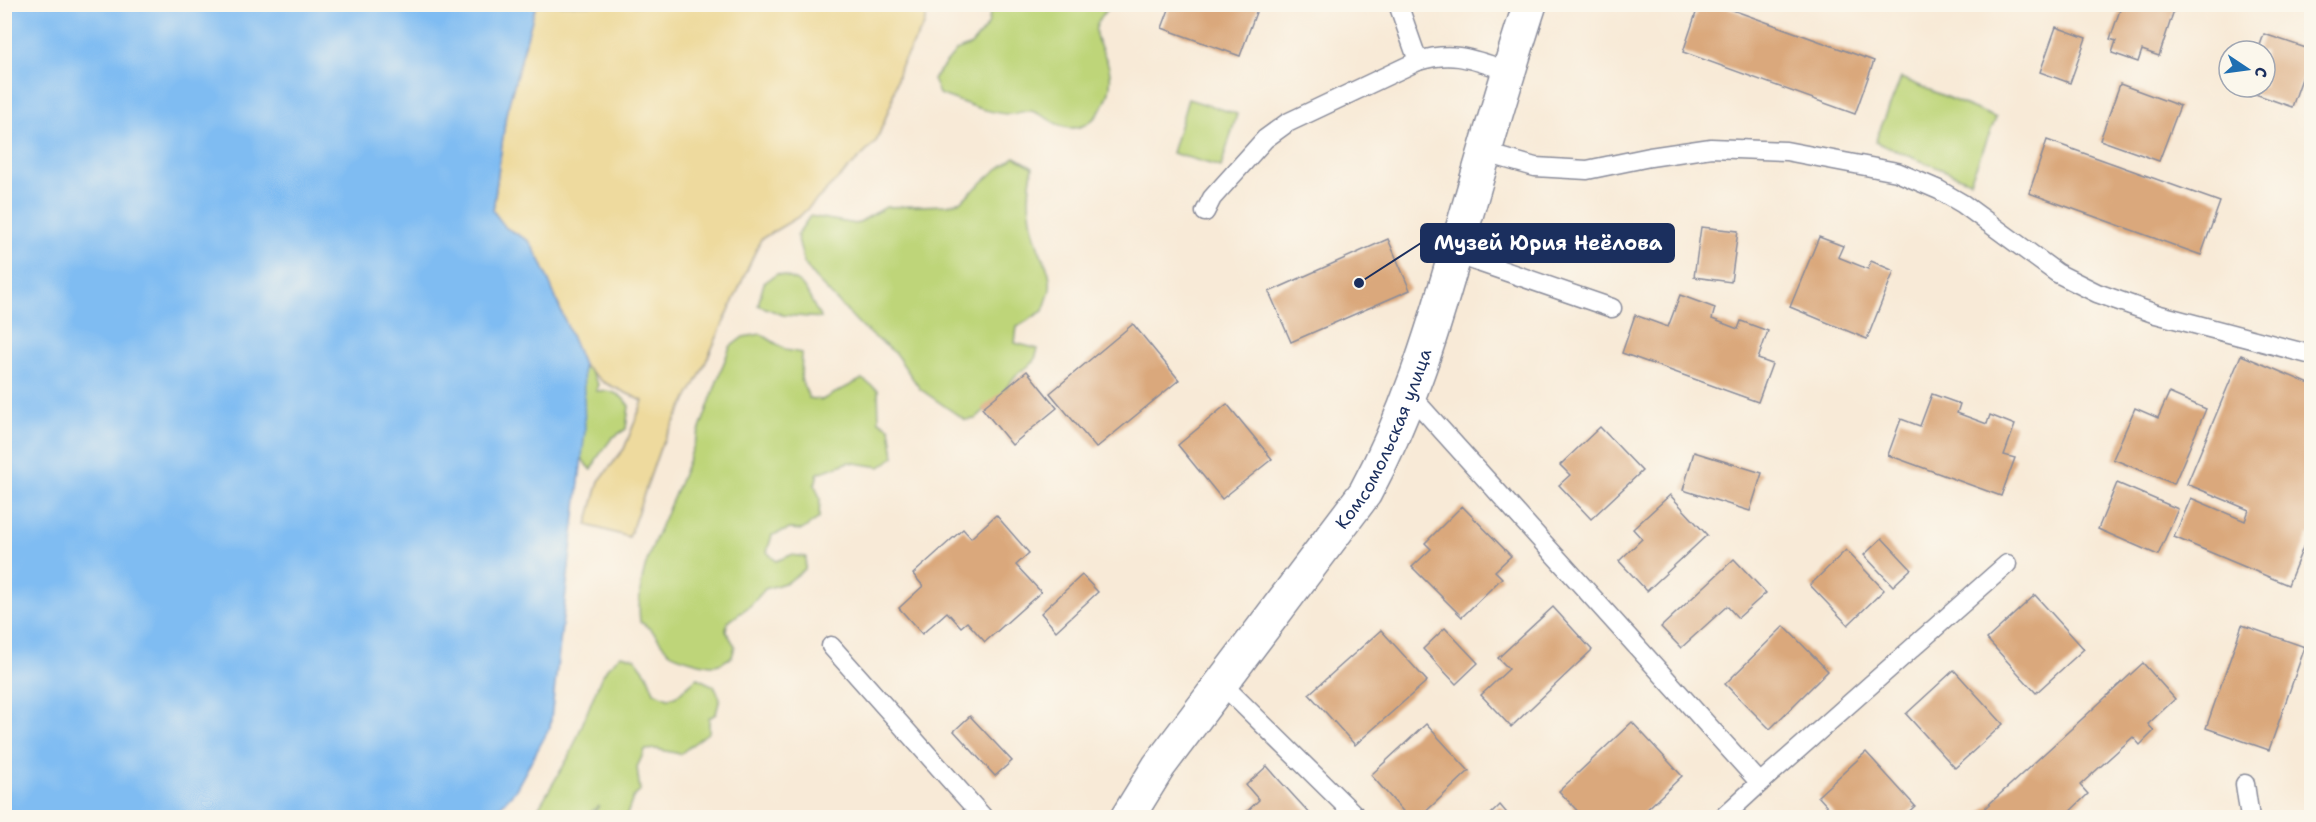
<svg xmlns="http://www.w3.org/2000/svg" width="2316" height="822" font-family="'Shantell Sans',sans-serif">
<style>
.green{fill:#bed579;stroke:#6c826c;stroke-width:1.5}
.sand{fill:#eeda9e;stroke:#84847e;stroke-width:1.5}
.water{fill:#7fbcf2;stroke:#4d76a8;stroke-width:1.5}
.building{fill:#daa87c}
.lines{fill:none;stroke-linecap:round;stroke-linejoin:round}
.lane-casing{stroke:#8a8c9a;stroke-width:21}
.street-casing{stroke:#8a8c9a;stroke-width:36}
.lane{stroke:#fff;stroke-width:18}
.street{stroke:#fff;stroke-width:33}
.labels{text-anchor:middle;stroke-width:6;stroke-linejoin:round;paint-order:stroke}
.street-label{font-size:18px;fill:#1b2f5e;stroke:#fbf7ec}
.leader{fill:none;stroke:#1b2f5e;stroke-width:2}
.callout-dot{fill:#1b2f5e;stroke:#fbf7ec;stroke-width:2}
.callout{fill:#1b2f5e;stroke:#1b2f5e;stroke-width:2}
.callout-label{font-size:20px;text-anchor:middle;font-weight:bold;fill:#fff}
</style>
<rect width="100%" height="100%" fill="#fbf7ec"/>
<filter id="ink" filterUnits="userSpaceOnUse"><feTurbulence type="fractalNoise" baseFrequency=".0167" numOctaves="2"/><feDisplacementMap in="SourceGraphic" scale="12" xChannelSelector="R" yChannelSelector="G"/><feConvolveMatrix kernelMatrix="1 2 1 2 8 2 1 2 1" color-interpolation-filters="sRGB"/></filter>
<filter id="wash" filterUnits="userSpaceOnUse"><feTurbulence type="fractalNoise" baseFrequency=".008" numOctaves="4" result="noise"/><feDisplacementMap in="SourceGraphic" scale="24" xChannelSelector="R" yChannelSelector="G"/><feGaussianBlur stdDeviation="1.35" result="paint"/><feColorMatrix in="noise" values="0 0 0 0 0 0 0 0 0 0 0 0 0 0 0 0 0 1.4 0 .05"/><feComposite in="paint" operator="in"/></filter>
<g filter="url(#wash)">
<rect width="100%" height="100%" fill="#f8ead7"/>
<g class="green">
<path d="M992,4L1113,5C1078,33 1106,43 1110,73C1113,95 1098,126 1073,128C1058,129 1045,114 1031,111C1025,110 1016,114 1009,114C985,113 961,101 939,94L933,79L956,51L971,45L988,25Z"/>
<path d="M1901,78L1996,118L1970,181L1875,142Z"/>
<path d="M1188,99L1237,114L1221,167L1172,153Z"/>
<path d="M1015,157L1033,167C1026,197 1029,221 1039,249C1044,262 1052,273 1050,289C1049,296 1045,304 1043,311L1017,327L1015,343L1038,349L1034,362L1016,375L999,397L975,419L965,420L920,389L895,353L862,327L814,277L804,263L797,235L810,216L856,224L886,207L947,205L961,201L995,171Z"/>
<path d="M777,274C810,281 805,294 821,318L783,315L758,305L764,283Z"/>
<path d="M761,334L786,350L802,353L801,379L809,398L822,400L862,379L878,390L879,421L890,428L894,457L880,467L849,462L818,473L815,485L820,498L819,518L802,530L790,529L772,535L767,552L776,561L791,555L806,557L805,569L788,582L765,589L751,605L727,623L726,631L735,646L732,657C727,659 721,665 715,665C707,666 675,657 669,652C655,639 659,632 640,622C634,571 661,530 679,484C698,439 712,392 730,347L743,337Z"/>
<path d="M580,367L588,368L598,384L596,391C611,390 621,393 629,406L626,429L612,438L597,458L592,470C569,457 579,391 580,367Z"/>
<path d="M621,655L635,658L647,674L654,692L668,698L675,697L697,678L714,686L720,698L716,714L709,718V732L680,754L656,749L645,750L637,767L640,791L633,798L626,817H591L599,806L584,817H533L570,755L600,680L607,668Z"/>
</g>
<path class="sand" d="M536,5H929L924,25L900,67L891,104L876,142L800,216L761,239L700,375L660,448L629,537L587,525L599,481L624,449L643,401L603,382L583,365L541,262L529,241L506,228L493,211L506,114Z"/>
<path class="water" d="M5,4L536,5L506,114L493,211L506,228L529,241L541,262L583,365L585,431L550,727L515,791L490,817H5Z"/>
<g id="blocks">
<g class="building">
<path d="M1171,4H1259L1240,56L1162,28Z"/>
<path d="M1699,4H1716L1874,61L1855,114L1683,52Z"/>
<path d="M2122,4H2176L2159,56L2142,50L2138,62L2112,53L2116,41L2110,39Z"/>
<path d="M2056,27L2086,38L2070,83L2040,72Z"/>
<path d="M2264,34L2312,50L2292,107L2244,90L2245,87H2265V51H2258Z"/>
<path d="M2120,84L2180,106L2159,161L2100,140Z"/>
<path d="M2047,140L2220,202L2201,255L2029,193Z"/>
<path d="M1701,227L1738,231L1731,282L1694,277Z"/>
<path d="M1819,237L1843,246L1838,257L1868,269L1871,261L1894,271L1867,339L1790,307Z"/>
<path d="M1388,239L1410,290L1291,342L1269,292Z"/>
<path d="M1680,295L1715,308L1712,319L1738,329L1741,321L1768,331L1758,359L1772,364L1758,402L1622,353L1635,315L1668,327Z"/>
<path d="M1133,324L1179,380L1096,448L1050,393Z"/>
<path d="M2241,355L2312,385V536L2308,535L2288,585L2174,537L2191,498L2245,521L2249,510L2187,484Z"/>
<path d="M1027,371L1057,408L1012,445L982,408Z"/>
<path d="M2169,393L2206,409L2174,484L2113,459L2135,408L2158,418Z"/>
<path d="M1932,394L1960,404L1957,413L1987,424L1990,415L2015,425L2004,455L2015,458L2001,496L1888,455L1901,419L1920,426Z"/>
<path d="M1227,404L1272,459L1222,499L1178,445Z"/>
<path d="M1600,427L1642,471L1591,519L1559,485L1570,475L1560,465Z"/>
<path d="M1694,452L1762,473L1750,511L1683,490Z"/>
<path d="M2117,483L2178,509L2158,555L2098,529Z"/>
<path d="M1670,495L1707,535L1647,591L1619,561L1642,539L1633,529Z"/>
<path d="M1462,506L1511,556L1495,571L1502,578L1462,617L1412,567L1431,549L1425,543Z"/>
<path d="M996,515L1029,553L1016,565L1041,592L985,642L967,622L961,627L947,612L922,634L899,608L923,586L913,574L963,529L971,538Z"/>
<path d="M1882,538L1911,569L1893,586L1864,555Z"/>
<path d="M1846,550L1884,590L1848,625L1810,585Z"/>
<path d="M1734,559L1766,593L1738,618L1727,606L1681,648L1661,627Z"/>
<path d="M1082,575L1098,592L1056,631L1041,613Z"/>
<path d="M2035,595L2084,649L2036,693L1987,639Z"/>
<path d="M1553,607L1592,650L1511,727L1481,695L1509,669L1498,658Z"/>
<path d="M2242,625L2305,647L2269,750L2206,728Z"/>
<path d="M1784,626L1828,671L1770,729L1725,684Z"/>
<path d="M1445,628L1478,663L1456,684L1423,649Z"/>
<path d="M1381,630L1427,681L1355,745L1309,694Z"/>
<path d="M2143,663L2175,699L2148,724L2154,731L2140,745L2133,737L2080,785L2088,794L2063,818H1974Z"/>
<path d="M1954,670L2003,724L1955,768L1906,714Z"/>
<path d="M970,716L1012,761L995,776L954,731Z"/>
<path d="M1632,722L1682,776L1638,818H1584L1559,791Z"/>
<path d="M1426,724L1469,771L1419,818H1409L1371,775Z"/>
<path d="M1866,752L1915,806L1902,818H1838L1818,796Z"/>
<path d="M1267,766L1280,781L1314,818H1240L1259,800L1246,785Z"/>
<path d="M1500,805L1511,818H1487Z"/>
</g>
</g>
</g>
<g filter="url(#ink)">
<use href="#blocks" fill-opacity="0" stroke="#8a8c9a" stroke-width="1.5"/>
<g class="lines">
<defs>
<g id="lane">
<path d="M1398,4L1418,61"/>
<path d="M1486,153L1535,167L1587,170L1650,157L1711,148L1786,151L1897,172L1939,190L1963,204L2057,273L2097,293L2156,314L2312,355"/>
<path d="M1205,212L1212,198L1265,139L1287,123L1418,61C1454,50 1474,60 1508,71"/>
<path d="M1455,254L1612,308"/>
<path d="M1411,396L1760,783L2007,564"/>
<path d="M831,646L984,818"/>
<path d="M1223,685L1358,818"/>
<path d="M2245,784L2250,818"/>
<path d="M1722,818L1760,783"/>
</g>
<g id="street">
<path id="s1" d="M1127,818L1159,766L1365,493C1406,417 1431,338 1455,254C1479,171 1503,87 1530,4"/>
</g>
</defs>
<use href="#lane" class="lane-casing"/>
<use href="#street" class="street-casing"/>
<use href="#lane" class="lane"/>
<use href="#street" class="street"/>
</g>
</g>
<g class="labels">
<g class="street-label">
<text dy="6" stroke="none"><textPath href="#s1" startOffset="460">Комсомольская улица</textPath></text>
</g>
</g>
<path class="leader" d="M1359 283L1421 243"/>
<circle class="callout-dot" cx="1359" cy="283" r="6"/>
<rect class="callout" x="1421" y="224" width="253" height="38" rx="6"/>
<g class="callout-label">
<text x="1548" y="250">Музей Юрия Неёлова</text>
</g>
<rect width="2316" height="822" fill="none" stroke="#fbf7ec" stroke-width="24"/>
<g transform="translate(2247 69) rotate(103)"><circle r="28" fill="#fbf7ec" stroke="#a1a7b3" stroke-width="1.5"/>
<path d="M0-4.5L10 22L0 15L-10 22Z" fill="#1f6fb2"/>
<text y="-9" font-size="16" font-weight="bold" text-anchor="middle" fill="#1b2f5e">С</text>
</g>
</svg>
